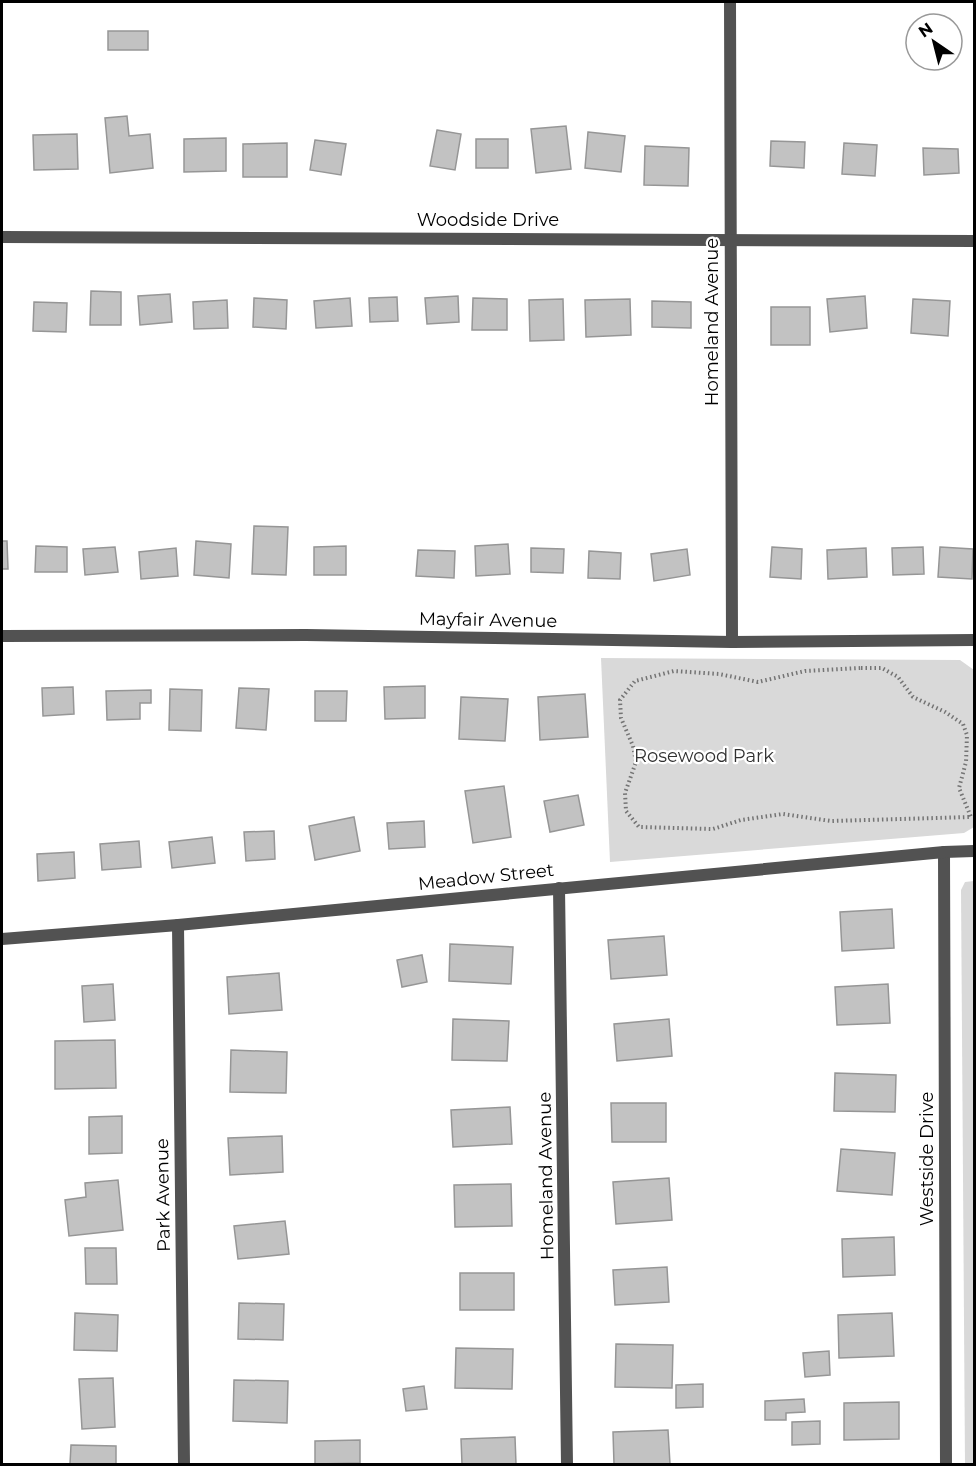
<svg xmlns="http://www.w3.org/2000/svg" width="976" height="1466" font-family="Montserrat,sans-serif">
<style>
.green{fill:#d9d9d9}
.building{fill:#c2c2c2;stroke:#969696;stroke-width:1.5}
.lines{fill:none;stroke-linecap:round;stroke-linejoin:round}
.path{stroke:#747474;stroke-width:4;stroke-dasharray:1.5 3;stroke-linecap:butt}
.street{stroke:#525252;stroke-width:12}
.labels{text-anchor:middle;stroke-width:4.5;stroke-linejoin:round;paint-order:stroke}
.street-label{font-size:18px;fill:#000;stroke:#fff}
.park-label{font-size:18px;fill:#303030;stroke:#fff}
</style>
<rect width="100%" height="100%" fill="#fff"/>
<g class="green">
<path d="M601,658L960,660L974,670V827L964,833L610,862Z"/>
<path d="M974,881V1464H965L961,890L965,882Z"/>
</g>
<g class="building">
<rect x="108" y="31" width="40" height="19"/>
<path d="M127,116L129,136L150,134L153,168L110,173L105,118Z"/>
<path d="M566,126L571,169L536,173L531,129Z"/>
<path d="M437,130L461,134L455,170L430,166Z"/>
<path d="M588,132L625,136L621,172L585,168Z"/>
<path d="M77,134L78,169L34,170L33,135Z"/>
<path d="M226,138V171L184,172V139Z"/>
<rect x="476" y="139" width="32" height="29"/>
<path d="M315,140L346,144L341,175L310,170Z"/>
<path d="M771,141L805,142L804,168L770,166Z"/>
<path d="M287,143V177H243V144Z"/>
<path d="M844,143L877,145L875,176L842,174Z"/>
<path d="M645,146L689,148L688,186L644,185Z"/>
<path d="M923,148L958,149L959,173L924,175Z"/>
<path d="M91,291L121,292V325H90Z"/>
<path d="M170,294L172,322L140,325L138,296Z"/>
<path d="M458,296L459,322L427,324L425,298Z"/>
<path d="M865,296L867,328L830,332L827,299Z"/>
<path d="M397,297L398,321L370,322L369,298Z"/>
<path d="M254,298L287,300L286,329L253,327Z"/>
<path d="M350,298L352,326L316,328L314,301Z"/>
<path d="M473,298L507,299V330H472Z"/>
<path d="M563,299L564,340L530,341L529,300Z"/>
<path d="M630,299L631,335L586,337L585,300Z"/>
<path d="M913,299L950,301L948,336L911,333Z"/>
<path d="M227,300L228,328L194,329L193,302Z"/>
<path d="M652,301L691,302V328L652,327Z"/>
<path d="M34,302L67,303L66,332L33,331Z"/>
<rect x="771" y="307" width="39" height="38"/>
<path d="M254,526L288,527L286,575L252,574Z"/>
<path d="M2,541H7L8,569H2Z"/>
<path d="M196,541L231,544L229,578L194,575Z"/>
<path d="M508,544L510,574L476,576L475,546Z"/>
<path d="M36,546L67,547V572H35Z"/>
<path d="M346,546V575H314V547Z"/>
<path d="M115,547L118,572L85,575L83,549Z"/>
<path d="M772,547L802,549L801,579L770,577Z"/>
<path d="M923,547L924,574L893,575L892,548Z"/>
<path d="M940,547L973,549L972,579L938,577Z"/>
<path d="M176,548L178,576L141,579L139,552Z"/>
<path d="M531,548L564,549L563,573L531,572Z"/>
<path d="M866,548L867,577L828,579L827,550Z"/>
<path d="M687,549L690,575L654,581L651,554Z"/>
<path d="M418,550L455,551L454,578L416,576Z"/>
<path d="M589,551L621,553L620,579L588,578Z"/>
<path d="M425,686V718L385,719L384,687Z"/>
<path d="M73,687L74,714L43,716L42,688Z"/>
<path d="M239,688L269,689L266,730L236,728Z"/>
<path d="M170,689L202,690L201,731L169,730Z"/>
<path d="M151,690V703H140V719L107,720L106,691Z"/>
<path d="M315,691H347L346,721H315Z"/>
<path d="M585,694L588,737L540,740L538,697Z"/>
<path d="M461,697L508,699L505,741L459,739Z"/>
<path d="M504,786L511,837L473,843L465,791Z"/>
<path d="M578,795L584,825L550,832L544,801Z"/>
<path d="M354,817L360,851L315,860L309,826Z"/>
<path d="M424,821L425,847L389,849L387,823Z"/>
<path d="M274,831L275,859L246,861L244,832Z"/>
<path d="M212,837L215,863L172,868L169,842Z"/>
<path d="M139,841L141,867L102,870L100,844Z"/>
<path d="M74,852L75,878L38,881L37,854Z"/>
<path d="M892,909L894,948L842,951L840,912Z"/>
<path d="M664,936L667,975L611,979L608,940Z"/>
<path d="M450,944L513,947L511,984L449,981Z"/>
<path d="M422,955L427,982L402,987L397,960Z"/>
<path d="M279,973L282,1010L229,1014L227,977Z"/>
<path d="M113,984L115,1020L84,1022L82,986Z"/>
<path d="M888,984L890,1023L837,1025L835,987Z"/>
<path d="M453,1019L509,1021L507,1061L452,1060Z"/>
<path d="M669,1019L672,1056L617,1061L614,1024Z"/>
<path d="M115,1040L116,1088L55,1089V1041Z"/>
<path d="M231,1050L287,1052L286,1093L230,1092Z"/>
<path d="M835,1073L896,1075L895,1112L834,1111Z"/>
<path d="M611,1103H666V1142H612Z"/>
<path d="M510,1107L512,1144L453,1147L451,1110Z"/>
<path d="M122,1116V1153L89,1154V1117Z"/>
<path d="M282,1136L283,1172L230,1175L228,1138Z"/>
<path d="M841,1149L895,1153L892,1195L837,1191Z"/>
<path d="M669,1178L672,1220L616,1224L613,1182Z"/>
<path d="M118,1180L123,1230L69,1236L65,1200L86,1197L85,1183Z"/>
<path d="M511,1184L512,1226L455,1227L454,1185Z"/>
<path d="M285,1221L289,1254L238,1259L234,1226Z"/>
<path d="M894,1237L895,1275L843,1277L842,1239Z"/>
<path d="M85,1248H116L117,1284H86Z"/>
<path d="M667,1267L669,1302L615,1305L613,1270Z"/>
<rect x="460" y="1273" width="54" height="37"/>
<path d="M239,1303L284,1304L283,1340L238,1339Z"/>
<path d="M75,1313L118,1315L117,1351L74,1350Z"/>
<path d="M892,1313L894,1356L839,1358L838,1315Z"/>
<path d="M616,1344L673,1345L672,1388L615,1387Z"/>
<path d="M456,1348L513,1349L512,1389L455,1388Z"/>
<path d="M829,1351L830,1375L805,1377L803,1353Z"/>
<path d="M113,1378L115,1427L82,1429L79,1379Z"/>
<path d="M234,1380L288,1381L287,1423L233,1421Z"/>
<path d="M703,1384V1407L676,1408V1385Z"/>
<path d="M424,1386L427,1409L406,1411L403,1389Z"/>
<path d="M804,1399L805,1412L786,1413V1420H765V1401Z"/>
<path d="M899,1402V1439L844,1440V1403Z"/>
<path d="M820,1421V1444L792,1445V1422Z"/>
<path d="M668,1430L670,1464H614L613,1432Z"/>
<path d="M515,1437L516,1464H462L461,1439Z"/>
<path d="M360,1440V1463L315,1464V1441Z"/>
<path d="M71,1445L116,1446V1464H70Z"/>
</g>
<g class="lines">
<path class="path" d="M861,668H882L898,677L913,697L945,712L963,724L967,735L966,762L959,788L971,817L831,821L783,814L741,820L713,829L639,827L626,811L625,793L636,762L633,746L621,718L620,700L635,681L674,671L719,674L758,682L805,671Z"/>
<g class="street">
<path d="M730,2L732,642"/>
<path d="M2,237L974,241"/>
<path d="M2,636L306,635L732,642L974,640"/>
<path d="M944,852L946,1464"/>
<path d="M559,888L567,1464"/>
<path d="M178,925L184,1464"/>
<path d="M2,939L178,925L944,852L974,851"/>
</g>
</g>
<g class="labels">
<g class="street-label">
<text x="488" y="226">Woodside Drive</text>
<text transform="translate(712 322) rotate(-90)" y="6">Homeland Avenue</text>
<text transform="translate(488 620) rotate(1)" y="6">Mayfair Avenue</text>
<text transform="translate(486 877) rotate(-6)" y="6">Meadow Street</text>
<text transform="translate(927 1159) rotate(-90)" y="6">Westside Drive</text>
<text transform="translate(546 1176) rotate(-91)" y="6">Homeland Avenue</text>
<text transform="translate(163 1195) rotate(-91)" y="6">Park Avenue</text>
</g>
<g class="park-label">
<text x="704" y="762">Rosewood Park</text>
</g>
</g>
<rect width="976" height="1466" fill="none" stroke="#000000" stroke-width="6"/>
<g transform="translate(934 42) rotate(325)"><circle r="28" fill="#ffffff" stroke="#999999" stroke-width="1.5"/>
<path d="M0-4.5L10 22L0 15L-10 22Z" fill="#000000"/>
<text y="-9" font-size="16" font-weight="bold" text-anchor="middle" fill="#000000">N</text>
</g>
</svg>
